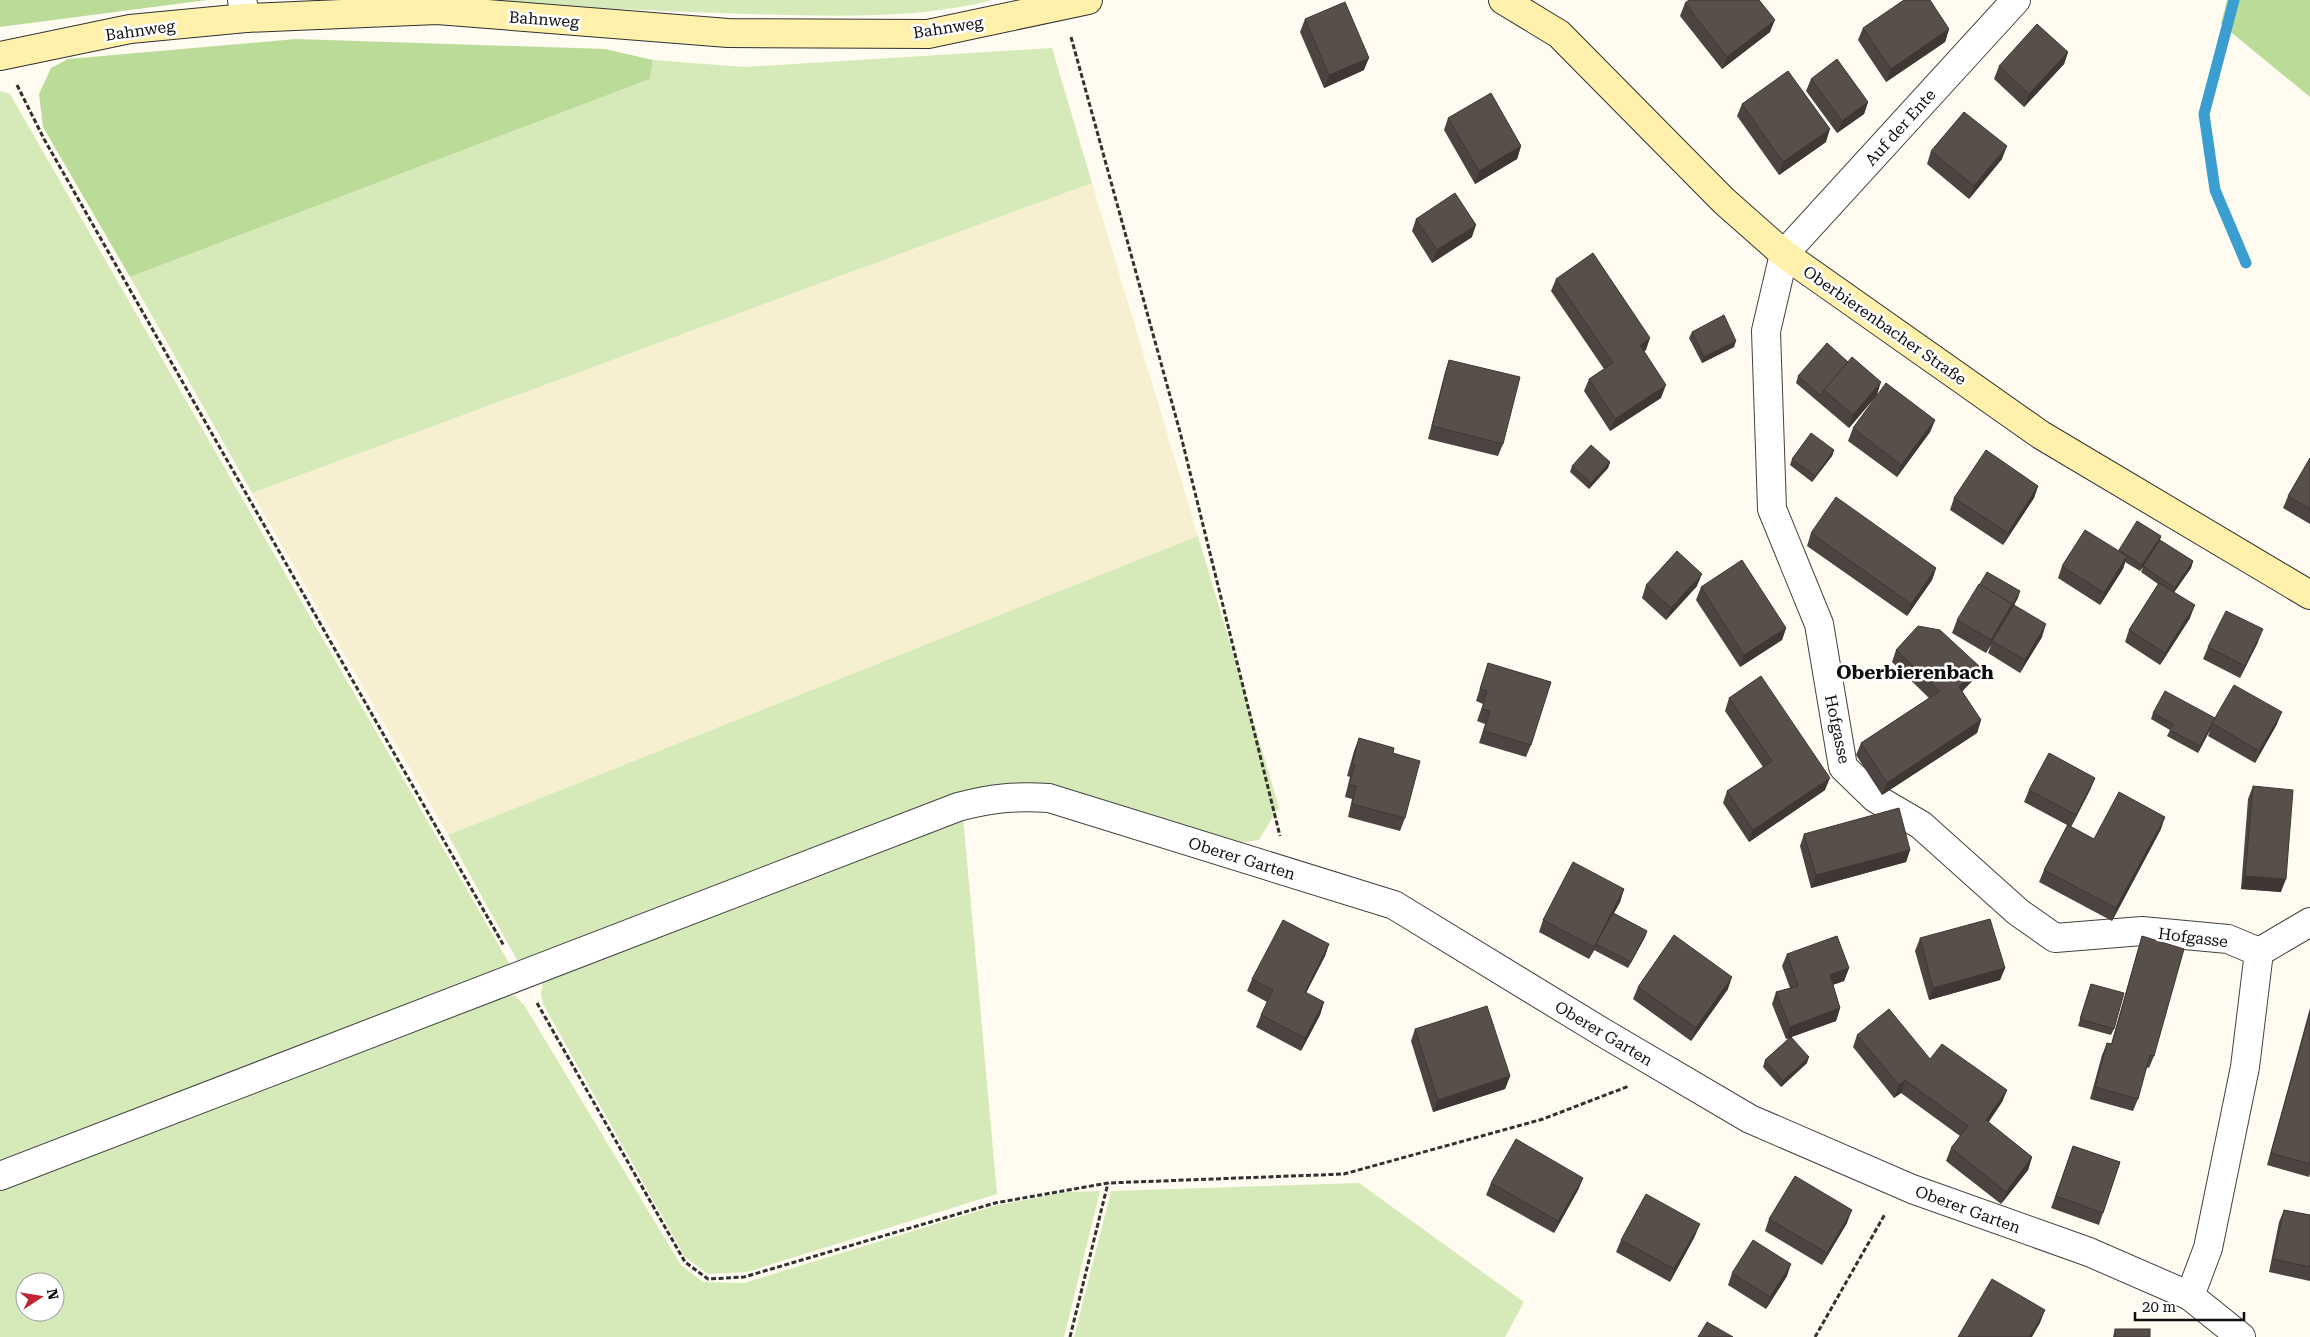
<svg xmlns="http://www.w3.org/2000/svg" width="2310" height="1337" font-family="'Roboto Serif',serif">
<style>
.farmland{fill:#f6f0d0}
.green{fill:#d6eab9;fill-rule:evenodd}
.forest{fill:#bbdc98}
.lines{fill:none;stroke-linecap:round;stroke-linejoin:round}
.stream{stroke:#3a9ed0;stroke-width:11}
.minor-casing{stroke:#424242;stroke-width:30}
.secondary-casing{stroke:#313131;stroke-width:30}
.path{stroke:#313131;stroke-width:3;stroke-dasharray:5 2.5;stroke-linecap:butt}
.minor{stroke:#fff;stroke-width:28}
.secondary{stroke:#fff0ab;stroke-width:28}
.wall{fill:#4c4440}
.shaded-wall{fill:#3e3734}
.building{fill:#584f4b;stroke:#3e3734}
.labels{text-anchor:middle;stroke-width:5;stroke-linejoin:round;paint-order:stroke}
.street-label{font-size:16px;fill:#0f0f0f;stroke:#fff}
.quarter-label{font-size:19px;font-weight:bold;fill:#0f0f0f;stroke:#fff}
</style>
<rect width="100%" height="100%" fill="#fffbf0"/>
<path class="farmland" d="M1092,183L1198,536L448,835L252,493Z"/>
<g class="green">
<path d="M439,0H993C915,20 829,16 749,14C645,11 542,6 439,0Z"/>
<path d="M1052,48L1092,183L252,493L130,277L650,79L653,60L745,67Z"/>
<path d="M0,91L10,94L513,970L0,1165Z"/>
<path d="M1198,536L1279,807L1259,840L1231,844L1039,788L523,971L448,835Z"/>
<path d="M963,816L997,1194L747,1272L708,1274L685,1257L543,1004L541,994L543,980Z"/>
<path d="M506,996H515L524,1005L681,1265L703,1282L744,1283L994,1206L1065,1192L1100,1191L1064,1337H0V1187ZM25,1282H55V1312H25Z"/>
<path d="M1359,1183L1524,1302L1505,1337H1074L1111,1191Z"/>
</g>
<g class="forest">
<path d="M0,0H207L0,27Z"/>
<path d="M2227,0H2310V97L2221,24Z"/>
<path d="M296,39L605,49L653,60L650,79L130,277L43,127L39,94L51,68L68,59Z"/>
</g>
<g class="lines">
<path class="stream" d="M2234,0L2204,114L2215,190L2246,263"/>
<defs>
<g id="minor">
<path d="M242,0L246,18"/>
<path d="M2016,0L1784,254L1766,331L1772,509L1819,624L1843,767L1875,798L1921,825L2018,912L2055,938L2142,931L2228,939L2259,952"/>
<path d="M2259,952L2310,922"/>
<path d="M0,1176L958,807C992,798 1014,796 1049,798L1394,905L1602,1032L1750,1119L1912,1189L2089,1252L2190,1296L2241,1337"/>
<path d="M2190,1296L2208,1248L2245,1067L2259,952"/>
</g>
<g id="secondary">
<path d="M1503,0L1559,34L1724,201L1784,254L2041,435L2310,595"/>
<path d="M0,56L130,29L246,18L437,10L728,33L928,34L1088,0"/>
</g>
</defs>
<use href="#minor" class="minor-casing"/>
<use href="#secondary" class="secondary-casing"/>
<g class="path">
<path d="M1071,37L1180,432L1280,836"/>
<path d="M17,85L44,139L504,946"/>
<path d="M537,1003L685,1262L708,1279L744,1277L995,1203L1108,1183L1344,1174L1543,1119L1629,1086"/>
<path d="M1070,1337L1108,1183"/>
<path d="M1815,1337L1885,1214"/>
</g>
<use href="#minor" class="minor"/>
<use href="#secondary" class="secondary"/>
</g>
<g class="wall">
<path d="M1685,3L1770,32L1722,69L1680,16Z"/>
<path d="M1305,19L1364,70L1324,88L1300,32Z"/>
<path d="M1863,28L1949,29L1945,42L1886,82L1858,40Z"/>
<path d="M2068,52L2064,64L2024,107L1994,79L1999,66Z"/>
<path d="M1811,79L1868,102L1864,114L1837,133L1806,91Z"/>
<path d="M1742,104L1826,142L1779,175L1737,116Z"/>
<path d="M1448,118L1521,146L1517,159L1475,184L1444,130Z"/>
<path d="M1931,151L2002,159L1969,199L1927,164Z"/>
<path d="M1416,219L1472,237L1432,263L1412,231Z"/>
<path d="M1556,279L1646,350L1644,351L1661,398L1610,431L1584,391L1589,379L1604,369L1551,291Z"/>
<path d="M1692,332L1734,347L1702,363L1689,338Z"/>
<path d="M1449,360L1503,444L1498,456L1428,439L1445,372Z"/>
<path d="M1848,362L1877,395L1849,428L1796,383L1798,376Z"/>
<path d="M1935,420L1930,432L1897,477L1848,441L1853,428Z"/>
<path d="M1834,450L1832,456L1812,482L1790,465L1792,459Z"/>
<path d="M2310,458V524L2283,508L2288,496Z"/>
<path d="M1610,462L1608,468L1589,489L1570,472L1572,466Z"/>
<path d="M2038,486L2034,498L2003,545L1950,510L1954,498Z"/>
<path d="M1811,533L1936,568L1932,580L1907,616L1807,546Z"/>
<path d="M2161,536L2159,543L2193,561L2191,568L2174,592L2190,618L2160,665L2125,642L2129,630L2158,584L2141,572L2143,567L2140,571L2125,562L2123,569L2100,605L2058,578L2062,566L2119,551V550Z"/>
<path d="M1646,585L1697,586L1666,620L1642,598Z"/>
<path d="M1701,587L1786,628L1782,640L1740,667L1696,600Z"/>
<path d="M2020,591L2014,605L2042,637L2020,673L1988,653L1991,645L1986,653L1952,633L1957,620Z"/>
<path d="M2258,642L2240,678L2203,659L2208,647Z"/>
<path d="M1896,650L1979,666L1975,678L1962,691L1981,720L1977,733L1882,795L1856,755L1861,743L1929,698L1892,662Z"/>
<path d="M1488,663L1531,745L1526,757L1479,743L1485,724L1477,721L1483,704L1476,701Z"/>
<path d="M1729,698L1825,790L1749,842L1723,803L1727,791L1763,767L1725,711Z"/>
<path d="M2153,713L2215,718L2277,724L2255,763L2208,736L2210,730L2198,753L2167,736L2170,730L2151,719Z"/>
<path d="M1359,738L1393,753L1405,818L1400,831L1348,817L1352,799L1345,797L1350,777L1347,776L1354,751Z"/>
<path d="M2095,778L2090,790L2071,827L2094,839L2161,829L2112,921L2039,882L2044,870L2067,825L2024,802L2029,790Z"/>
<path d="M2253,786L2281,892L2241,889L2248,799Z"/>
<path d="M1804,834L1910,850L1906,862L1811,888L1800,846Z"/>
<path d="M1624,889L1620,902L1614,913L1647,931L1645,937L1628,968L1594,950L1595,949L1589,959L1539,932L1543,920Z"/>
<path d="M2142,936L2154,1056L2149,1068L2146,1067L2138,1099L2133,1111L2090,1099L2102,1055L2107,1043L2111,1044L2138,949Z"/>
<path d="M1920,938L2005,968L2000,980L1929,1000L1915,951Z"/>
<path d="M1329,944L1325,956L1306,993L1324,1002L1320,1015L1301,1051L1256,1027L1261,1015L1267,1002L1247,991L1252,979Z"/>
<path d="M1787,954L1849,968L1844,981L1833,985L1840,1008L1836,1021L1791,1037L1807,1063L1781,1087L1763,1067L1765,1060L1789,1038L1786,1039L1772,1004L1776,992L1790,988L1782,966Z"/>
<path d="M2091,984L2114,1029L2111,1035L2078,1026Z"/>
<path d="M1638,987L1728,989L1691,1041L1633,999Z"/>
<path d="M2310,1008V1174L2309,1177L2267,1165Z"/>
<path d="M1415,1029L1510,1076L1505,1089L1433,1112L1411,1041Z"/>
<path d="M1857,1035L1930,1059L2007,1090L2002,1102L1988,1123L2032,1157L2028,1170L2001,1204L1946,1161L1951,1148L1960,1136L1901,1093L1894,1098L1853,1047Z"/>
<path d="M2073,1146L2120,1162L2099,1225L2051,1208Z"/>
<path d="M1583,1178L1578,1190L1554,1233L1486,1195L1491,1183Z"/>
<path d="M2284,1210L2310,1215V1281L2269,1272L2279,1222Z"/>
<path d="M1769,1219L1847,1223L1822,1265L1765,1231Z"/>
<path d="M1695,1236L1670,1282L1616,1252L1621,1240Z"/>
<path d="M1732,1273L1787,1276L1766,1309L1728,1285Z"/>
<path d="M2115,1329L2150,1337H2113Z"/>
</g>
<g class="shaded-wall">
<path d="M1775,20L1770,32L1722,69L1727,57Z"/>
<path d="M1949,29L1945,42L1886,82L1891,69Z"/>
<path d="M2068,52L2064,64L2024,107L2029,94Z"/>
<path d="M1369,58L1364,70L1324,88L1329,75Z"/>
<path d="M1868,102L1864,114L1837,133L1842,121Z"/>
<path d="M1830,129L1826,142L1779,175L1783,162Z"/>
<path d="M1521,146L1517,159L1475,184L1479,171Z"/>
<path d="M2007,146L2002,159L1969,199L1974,186Z"/>
<path d="M1476,225L1472,237L1432,263L1437,250Z"/>
<path d="M1650,338L1646,350L1635,357L1640,345Z"/>
<path d="M1736,341L1734,347L1702,363L1704,357Z"/>
<path d="M1881,382L1877,395L1849,428L1853,415Z"/>
<path d="M1666,385L1661,398L1610,431L1615,419Z"/>
<path d="M1935,420L1930,432L1897,477L1901,465Z"/>
<path d="M1834,450L1832,456L1812,482L1815,476Z"/>
<path d="M1610,462L1608,468L1589,489L1591,483Z"/>
<path d="M2038,486L2034,498L2003,545L2008,533Z"/>
<path d="M2161,536L2159,543L2140,571L2142,565Z"/>
<path d="M2127,556L2123,569L2100,605L2104,593Z"/>
<path d="M2193,561L2191,568L2173,594L2175,588Z"/>
<path d="M1936,568L1932,580L1907,616L1911,604Z"/>
<path d="M1702,574L1697,586L1666,620L1671,608Z"/>
<path d="M2020,591L2018,598L2008,616L2010,610Z"/>
<path d="M2012,604L2008,616L1992,641L1986,653L1991,640Z"/>
<path d="M2195,605L2190,618L2160,665L2165,653Z"/>
<path d="M2046,624L2042,637L2020,673L2025,660Z"/>
<path d="M1786,628L1782,640L1740,667L1744,655Z"/>
<path d="M2263,629L2258,642L2240,678L2245,666Z"/>
<path d="M1979,666L1975,678L1955,699L1959,687Z"/>
<path d="M2282,712L2277,724L2255,763L2259,751Z"/>
<path d="M1981,720L1977,733L1882,795L1887,783Z"/>
<path d="M2212,724L2210,730L2198,753L2200,746Z"/>
<path d="M1830,778L1825,790L1749,842L1753,830Z"/>
<path d="M2095,778L2090,790L2071,827L2076,815Z"/>
<path d="M2165,817L2161,829L2112,921L2116,908Z"/>
<path d="M1910,850L1906,862L1811,888L1816,875Z"/>
<path d="M2245,876L2286,879L2281,892L2241,889Z"/>
<path d="M1624,889L1620,902L1597,944H1596L1589,959L1594,947Z"/>
<path d="M1647,931L1645,937L1628,968L1631,962Z"/>
<path d="M1329,944L1325,956L1300,1004L1305,992Z"/>
<path d="M1849,968L1844,981L1825,987L1830,975Z"/>
<path d="M2005,968L2000,980L1929,1000L1933,988Z"/>
<path d="M1732,977L1728,989L1691,1041L1696,1028Z"/>
<path d="M1324,1002L1320,1015L1301,1051L1305,1038Z"/>
<path d="M1840,1008L1836,1021L1786,1039L1790,1027Z"/>
<path d="M1809,1057L1807,1063L1781,1087L1783,1081Z"/>
<path d="M1510,1076L1505,1089L1433,1112L1438,1100Z"/>
<path d="M1905,1080L1901,1093L1894,1098L1899,1085Z"/>
<path d="M2007,1090L2002,1102L1981,1133L1986,1120Z"/>
<path d="M2032,1157L2028,1170L2001,1204L2006,1192Z"/>
<path d="M1583,1178L1578,1190L1554,1233L1558,1221Z"/>
<path d="M1852,1210L1847,1223L1822,1265L1827,1253Z"/>
<path d="M1700,1224L1695,1236L1670,1282L1674,1269Z"/>
<path d="M1791,1264L1787,1276L1766,1309L1770,1297Z"/>
<path d="M2045,1310L2040,1323L2032,1337H2029Z"/>
</g>
<g class="building">
<path d="M1689,0H1759L1775,20L1727,57L1685,3Z"/>
<path d="M1904,0H1930L1949,29L1891,69L1863,28Z"/>
<path d="M1345,2L1369,58L1329,75L1305,19Z"/>
<path d="M2037,24L2068,52L2029,94L1999,66Z"/>
<path d="M1837,59L1868,102L1842,121L1811,79Z"/>
<path d="M1788,71L1830,129L1783,162L1742,104Z"/>
<path d="M1491,93L1521,146L1479,171L1448,118Z"/>
<path d="M1964,112L2007,146L1974,186L1931,151Z"/>
<path d="M1455,193L1476,225L1437,250L1416,219Z"/>
<path d="M1593,253L1650,338L1640,345L1666,385L1615,419L1589,379L1613,363L1556,279Z"/>
<path d="M1724,315L1736,341L1704,357L1692,332Z"/>
<path d="M1827,343L1848,362L1824,390L1821,396L1798,376Z"/>
<path d="M1852,357L1881,382L1853,415L1824,390Z"/>
<path d="M1449,360L1520,377L1503,444L1432,426Z"/>
<path d="M1886,383L1935,420L1901,465L1853,428Z"/>
<path d="M1811,433L1834,450L1815,476L1792,459Z"/>
<path d="M1591,445L1610,462L1591,483L1572,466Z"/>
<path d="M1986,450L2038,486L2008,533L1954,498Z"/>
<path d="M2310,458V509L2288,496Z"/>
<path d="M1836,497L1936,568L1911,604L1811,533Z"/>
<path d="M2137,521L2161,536L2142,565L2119,550Z"/>
<path d="M2085,530L2127,556L2104,593L2062,566Z"/>
<path d="M2160,540L2193,561L2175,588L2143,566Z"/>
<path d="M1677,551L1702,574L1671,608L1646,585Z"/>
<path d="M1742,560L1786,628L1744,655L1701,587Z"/>
<path d="M1987,572L2020,591L2010,610L2012,604L1980,584Z"/>
<path d="M2159,583L2195,605L2165,653L2129,630Z"/>
<path d="M1979,584L2012,604L1991,640L1957,620Z"/>
<path d="M2014,605L2046,624L2025,660L1992,641Z"/>
<path d="M2226,611L2263,629L2245,666L2208,647Z"/>
<path d="M1918,626L1940,630L1979,666L1959,687L1981,720L1887,783L1861,743L1940,691L1896,650Z"/>
<path d="M1488,663L1551,682L1531,745L1484,731L1490,711L1482,709L1487,691L1480,689Z"/>
<path d="M1761,676L1830,778L1753,830L1727,791L1772,761L1729,698Z"/>
<path d="M2234,685L2282,712L2259,751L2212,723Z"/>
<path d="M2165,691L2215,718L2200,746L2170,730L2173,724L2153,713Z"/>
<path d="M1359,738L1394,748L1393,753L1420,761L1405,818L1352,804L1356,786L1349,785L1355,765L1352,764Z"/>
<path d="M2049,753L2095,778L2076,815L2029,790Z"/>
<path d="M2253,786L2293,790L2286,879L2245,876Z"/>
<path d="M2119,792L2165,817L2116,908L2044,870L2068,825L2094,839Z"/>
<path d="M1899,808L1910,850L1816,875L1804,834Z"/>
<path d="M1573,862L1624,889L1594,947L1543,920Z"/>
<path d="M1613,913L1647,931L1631,962L1596,944Z"/>
<path d="M1990,919L2005,968L1933,988L1920,938Z"/>
<path d="M1283,920L1329,944L1305,992L1324,1002L1305,1038L1261,1015L1273,990L1252,979Z"/>
<path d="M1674,935L1732,977L1696,1028L1638,987Z"/>
<path d="M1837,936L1849,968L1830,975L1840,1008L1790,1027L1776,992L1798,986L1787,954Z"/>
<path d="M2142,936L2184,949L2154,1056L2150,1055L2138,1099L2095,1087L2107,1043L2112,1044Z"/>
<path d="M2091,984L2124,993L2114,1029L2080,1019Z"/>
<path d="M1487,1006L1510,1076L1438,1100L1415,1029Z"/>
<path d="M1889,1009L1930,1059L1942,1044L2007,1090L1986,1120L2032,1157L2006,1192L1951,1148L1968,1126L1905,1080L1899,1085L1857,1035Z"/>
<path d="M2310,1012V1164L2271,1153Z"/>
<path d="M1791,1037L1809,1057L1783,1081L1765,1060Z"/>
<path d="M1516,1139L1583,1178L1558,1221L1491,1183Z"/>
<path d="M2073,1146L2120,1162L2103,1213L2056,1196Z"/>
<path d="M1795,1176L1852,1210L1827,1253L1769,1219Z"/>
<path d="M1646,1194L1700,1224L1674,1269L1621,1240Z"/>
<path d="M2284,1210L2310,1215V1267L2273,1259Z"/>
<path d="M1753,1240L1791,1264L1770,1297L1732,1273Z"/>
<path d="M1992,1279L2045,1310L2029,1337H1958Z"/>
<path d="M1707,1322L1733,1337H1698Z"/>
<rect x="2115" y="1329" width="35" height="8"/>
</g>
<g class="labels">
<g class="street-label">
<text transform="translate(544 19) rotate(4)" y="6">Bahnweg</text>
<text transform="translate(948 27) rotate(-9)" y="6">Bahnweg</text>
<text transform="translate(140 30) rotate(-8)" y="6">Bahnweg</text>
<text transform="translate(1900 127) rotate(-48)" y="6">Auf der Ente</text>
<text transform="translate(1885 325) rotate(35)" y="6">Oberbierenbacher Straße</text>
<text transform="translate(1838 729) rotate(78)" y="6">Hofgasse</text>
<text transform="translate(1242 858) rotate(17)" y="6">Oberer Garten</text>
<text transform="translate(2193 937) rotate(7)" y="6">Hofgasse</text>
<text transform="translate(1604 1033) rotate(31)" y="6">Oberer Garten</text>
<text transform="translate(1968 1209) rotate(20)" y="6">Oberer Garten</text>
</g>
<g class="quarter-label">
<text x="1915" y="679">Oberbierenbach</text>
</g>
</g>
<g transform="translate(40 1297) rotate(78)"><circle r="24" fill="#ffffff" stroke="#9f9f9f"/>
<path d="M0-4L9 19L0 12L-9 19Z" fill="#c22436"/>
<text y="-8" font-size="14" font-weight="bold" text-anchor="middle" fill="#0f0f0f">N</text>
</g>
<path d="M2135 1312v8h109v-8" fill="none" stroke="#0f0f0f" stroke-width="2.5"/>
<text x="2142" y="1312" font-size="15" fill="#0f0f0f" stroke="#ffffff" stroke-width="4" paint-order="stroke">20 m</text>
</svg>
